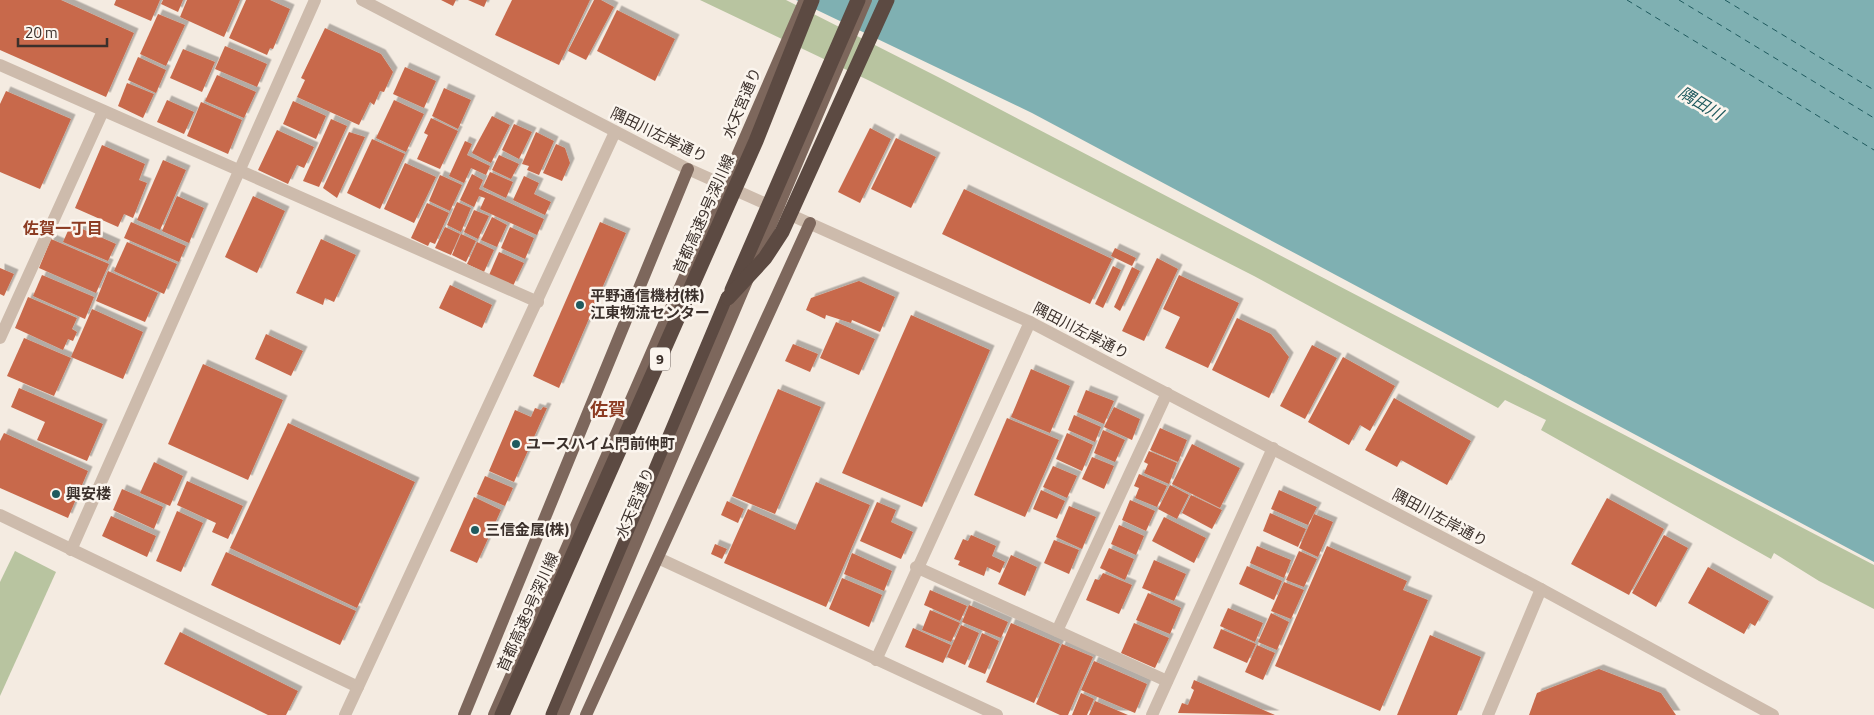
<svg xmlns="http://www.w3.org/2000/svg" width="1874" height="715" font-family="'Titillium Web','Noto Sans JP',sans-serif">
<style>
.green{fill:#b8c4a0}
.water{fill:#7fb0b2}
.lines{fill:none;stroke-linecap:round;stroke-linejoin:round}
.ferry{stroke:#1f5a5e;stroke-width:1;stroke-dasharray:6 5;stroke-linecap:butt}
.building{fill:#c8694b;filter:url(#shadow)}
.minor{stroke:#cdbbac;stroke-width:12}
.major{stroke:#7d675c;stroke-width:12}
.highway{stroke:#5c4a42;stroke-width:15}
.major-bridge{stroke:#7d675c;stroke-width:12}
.highway-bridge{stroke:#5c4a42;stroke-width:15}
.poi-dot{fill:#1f5a5e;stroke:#fbf5ee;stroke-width:2}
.labels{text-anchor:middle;stroke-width:5;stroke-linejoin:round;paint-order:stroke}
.shield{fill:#fbf5ee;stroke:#756b66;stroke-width:1}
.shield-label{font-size:14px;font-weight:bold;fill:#3b302b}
.street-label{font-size:15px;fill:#3b302b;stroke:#fbf5ee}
.poi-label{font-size:15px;font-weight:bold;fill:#3b302b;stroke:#fbf5ee;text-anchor:start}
.water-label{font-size:16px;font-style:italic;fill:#1f5a5e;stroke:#fbf5ee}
.neighbourhood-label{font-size:16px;font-weight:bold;fill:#8c3b22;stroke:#fbf5ee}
.quarter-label{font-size:18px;font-weight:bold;fill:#8c3b22;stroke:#fbf5ee}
</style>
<defs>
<filter id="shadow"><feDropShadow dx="4.5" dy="-4.5" stdDeviation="0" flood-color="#0004"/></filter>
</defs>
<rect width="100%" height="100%" fill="#f4ebe1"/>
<g class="green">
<path d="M700,0H786L940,78L1874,565V609L1819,581L1774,553L1771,559L1541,430L1546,420L1505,400L1498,408L1254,276L870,81Z"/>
<path d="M15,551L56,572L0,696V582Z"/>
</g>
<path class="water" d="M796,0H1874V562L1032,113Z"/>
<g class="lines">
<g class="ferry">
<path d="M1627,0L1874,150"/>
<path d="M1679,0L1874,118"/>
<path d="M1725,0L1874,90"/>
</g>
</g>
<g class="building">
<path d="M0,0H61L134,33L106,97L0,50Z"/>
<path d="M116,0H160L151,21L114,5Z"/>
<path d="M163,0H183L178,12L161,4Z"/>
<path d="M187,0H240L224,37L180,17Z"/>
<path d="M246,0H270L290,9L273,49L270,48L267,55L229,38Z"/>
<path d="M441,0H456L453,6Z"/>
<path d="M468,0H487L484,7Z"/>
<path d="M512,0H590L559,65L495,35Z"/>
<path d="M594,0H601L614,7L586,60L568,51Z"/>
<path d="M617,10L675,39L655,81L597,51Z"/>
<path d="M158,14L185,25L166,66L140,54Z"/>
<path d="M325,28L381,54L393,72L384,92L380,91L374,105L370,102L359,125L297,97L305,80L301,78Z"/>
<path d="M225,46L267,64L257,87L215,69Z"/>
<path d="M183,49L215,62L202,92L170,78Z"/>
<path d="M138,57L166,70L156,93L128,80Z"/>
<path d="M405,67L436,81L424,108L393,94Z"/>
<path d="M217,75L256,92L244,118L205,101Z"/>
<path d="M127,83L154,94L143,118L118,106Z"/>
<path d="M444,88L471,100L458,129L432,116Z"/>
<path d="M6,91L71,119L40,189L0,172V104Z"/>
<path d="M167,100L194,112L184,134L157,122Z"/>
<path d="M394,100L424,114L406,152L376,138Z"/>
<path d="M293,101L326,116L316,139L283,124Z"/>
<path d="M201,102L242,120L228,154L187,136Z"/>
<path d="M492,116L510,125L491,163L472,153Z"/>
<path d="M431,118L458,131L440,169L417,159L428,135L424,133Z"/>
<path d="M331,119L347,126L319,187L303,181Z"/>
<path d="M514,124L532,132L519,159L502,150Z"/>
<path d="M870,128L891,139L860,203L838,192Z"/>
<path d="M277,130L314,147L304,168L297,165L288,184L258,170Z"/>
<path d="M349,132L365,137L337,198L323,188Z"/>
<path d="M536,132L554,141L539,175L527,170L529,166L522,164Z"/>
<path d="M896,138L936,157L911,208L871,189Z"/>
<path d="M372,139L405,154L380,209L347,193Z"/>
<path d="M465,141L472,144L467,155L490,166L486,175L471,168L464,183L449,176Z"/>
<path d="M556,144L565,148L570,163L562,181L543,173Z"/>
<path d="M102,145L145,164L139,180L147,183L133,218L124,214L118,227L75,208Z"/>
<path d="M499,155L519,164L511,179L492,170Z"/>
<path d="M163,160L186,170L160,230L137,220Z"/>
<path d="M405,163L436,177L414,223L384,209Z"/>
<path d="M490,172L513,182L506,198L483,187Z"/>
<path d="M472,174L483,180L479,189L544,219L537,235L480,209L485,198L479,196L474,207L460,200Z"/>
<path d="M440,175L462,185L450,211L429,201Z"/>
<path d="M524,176L539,183L534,194L551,202L545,215L513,200Z"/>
<path d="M964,189L1112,259L1090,304L942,234Z"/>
<path d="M177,196L204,208L189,243L162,231Z"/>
<path d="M253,196L285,211L257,273L225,257Z"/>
<path d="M457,202L471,208L461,232L447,225Z"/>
<path d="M427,203L449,213L435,244L430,242L428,246L411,238Z"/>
<path d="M474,210L489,216L478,239L464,232Z"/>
<path d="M492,217L507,225L497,247L481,240Z"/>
<path d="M131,222L186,246L179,262L124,238Z"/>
<path d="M600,222L626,233L559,388L533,376Z"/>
<path d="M71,224L116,244L108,261L63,242Z"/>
<path d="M445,227L460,234L451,255L435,248Z"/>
<path d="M510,227L534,238L525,259L501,248Z"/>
<path d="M461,234L476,241L466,262L452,255Z"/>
<path d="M51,239L109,264L96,293L39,268Z"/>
<path d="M321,239L356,255L334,302L325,298L323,305L296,293Z"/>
<path d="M127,242L177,264L164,294L114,271Z"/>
<path d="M477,242L494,250L484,272L467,264Z"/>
<path d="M1115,248L1136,258L1132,266L1111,256Z"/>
<path d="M499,252L524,263L513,286L489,275Z"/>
<path d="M1157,258L1178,269L1144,341L1122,331Z"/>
<path d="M1113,266L1121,270L1103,308L1095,304Z"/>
<path d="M1132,267L1140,271L1120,311L1114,307Z"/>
<path d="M0,268L14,274L4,296L0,294Z"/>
<path d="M108,271L158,293L145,322L96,301Z"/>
<path d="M42,275L94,297L85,319L33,296Z"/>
<path d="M1179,275L1239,303L1208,368L1165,348L1180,317L1163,309Z"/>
<path d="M859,281L895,297L880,332L852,320L851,323L826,315L825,319L806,310L811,298Z"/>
<path d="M450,285L492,305L482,328L439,308Z"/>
<path d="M28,297L77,318L72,329L77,332L73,341L68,339L63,350L15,328Z"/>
<path d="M92,309L143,332L123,379L71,357Z"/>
<path d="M911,315L990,350L922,507L842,473Z"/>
<path d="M1237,318L1271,334L1289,357L1269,398L1212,370Z"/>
<path d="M836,322L875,339L859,375L820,358Z"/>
<path d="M266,334L303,351L291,376L255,359Z"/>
<path d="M24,338L71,358L54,396L7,376Z"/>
<path d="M793,344L818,354L810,372L785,361Z"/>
<path d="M1312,345L1337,358L1305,419L1280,406Z"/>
<path d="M1343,357L1395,386L1370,431L1360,425L1349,445L1308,422Z"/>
<path d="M203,364L283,400L248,480L168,444Z"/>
<path d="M1031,369L1070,386L1050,433L1011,417Z"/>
<path d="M19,388L103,424L87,461L37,440L45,422L11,407Z"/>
<path d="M778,389L821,407L775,514L732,496Z"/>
<path d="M1086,390L1114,401L1104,424L1077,412Z"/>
<path d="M1394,398L1471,441L1447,485L1401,460L1397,467L1365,450Z"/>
<path d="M543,407L547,408L514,482L489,471L515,410L531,417L535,408L541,410Z"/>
<path d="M1114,407L1140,419L1132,440L1104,427Z"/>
<path d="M1074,415L1101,427L1095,442L1068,430Z"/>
<path d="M1007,418L1059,440L1025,517L974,495Z"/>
<path d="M288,423L415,482L357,608L230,548Z"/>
<path d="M1160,428L1187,440L1178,462L1150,450Z"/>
<path d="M1103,430L1125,440L1115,462L1094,453Z"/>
<path d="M4,433L88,471L68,518L0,488V441Z"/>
<path d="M1067,433L1093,445L1082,471L1056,459Z"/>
<path d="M1192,444L1240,468L1220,508L1172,484Z"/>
<path d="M1149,451L1177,463L1169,484L1144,473L1148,464L1144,462Z"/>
<path d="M1092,457L1114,466L1104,489L1082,479Z"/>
<path d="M154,462L183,476L170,506L140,493Z"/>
<path d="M1053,466L1077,476L1067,498L1043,487Z"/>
<path d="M1139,474L1167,486L1157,507L1135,498L1139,488L1134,486Z"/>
<path d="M485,476L513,488L505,506L477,494Z"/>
<path d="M187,481L243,506L228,539L212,532L216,523L177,505Z"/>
<path d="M816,482L870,505L826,607L724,563L748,509L795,530Z"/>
<path d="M1170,485L1189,495L1177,519L1158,509Z"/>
<path d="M122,489L163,507L154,529L113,510Z"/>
<path d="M1041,490L1065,501L1057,519L1033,509Z"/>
<path d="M1279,490L1317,507L1308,525L1271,509Z"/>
<path d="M1191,495L1222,510L1212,529L1182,513Z"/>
<path d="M474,497L501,510L477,563L450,551Z"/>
<path d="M1607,498L1664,529L1629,595L1571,564Z"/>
<path d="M1130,500L1155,511L1146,531L1122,520Z"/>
<path d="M727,501L744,509L738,523L721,515Z"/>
<path d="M877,502L896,510L891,522L913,532L901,559L860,541Z"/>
<path d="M1069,506L1096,517L1082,549L1056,537Z"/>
<path d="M177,511L203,523L181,572L156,561Z"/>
<path d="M1270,513L1306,529L1298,547L1263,531Z"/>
<path d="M1314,514L1333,522L1318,557L1299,548Z"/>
<path d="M111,516L156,536L147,557L102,536Z"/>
<path d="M1164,517L1206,538L1194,563L1152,541Z"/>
<path d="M1119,525L1144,536L1136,555L1111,544Z"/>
<path d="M971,535L996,546L992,556L1005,562L1000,573L987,567L984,576L958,565L960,561L954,559L963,539L968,541Z"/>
<path d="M1664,535L1688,548L1656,607L1632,593Z"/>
<path d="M1054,540L1079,550L1069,574L1044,563Z"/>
<path d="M715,544L727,549L722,559L711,554Z"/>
<path d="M1257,546L1291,560L1284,578L1250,563Z"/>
<path d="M1327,546L1407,581L1403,590L1428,600L1380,711L1275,666Z"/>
<path d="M1109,548L1134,559L1125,580L1100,568Z"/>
<path d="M1299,551L1317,559L1304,587L1286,580Z"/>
<path d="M226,552L356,611L340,645L211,585Z"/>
<path d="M852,553L892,571L884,591L844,574Z"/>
<path d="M1011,555L1037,567L1025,596L998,584Z"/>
<path d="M1154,560L1186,574L1174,601L1142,588Z"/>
<path d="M1247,566L1282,581L1274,600L1239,584Z"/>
<path d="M1708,567L1769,601L1755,626L1750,623L1744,634L1688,603Z"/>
<path d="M1103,573L1132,585L1119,614L1086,600L1095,579L1099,580Z"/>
<path d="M842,578L882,595L869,627L829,609Z"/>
<path d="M1284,582L1304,590L1291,619L1271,611Z"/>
<path d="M930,590L967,606L960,621L924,605Z"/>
<path d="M1148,593L1181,608L1170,634L1136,620Z"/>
<path d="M969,605L1008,622L1001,638L962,622Z"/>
<path d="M1228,608L1263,623L1255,642L1220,626Z"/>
<path d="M930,610L960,623L951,642L922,630Z"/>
<path d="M1271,613L1289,622L1277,650L1258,642Z"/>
<path d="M1011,623L1060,644L1034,703L986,682Z"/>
<path d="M1134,623L1169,638L1155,668L1121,653Z"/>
<path d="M961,625L979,633L965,665L947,657Z"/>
<path d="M913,628L951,645L943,663L905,647Z"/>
<path d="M1221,629L1256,644L1247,663L1213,648Z"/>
<path d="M180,632L298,691L286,715H268L164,664Z"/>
<path d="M982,633L999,641L985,674L968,667Z"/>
<path d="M1430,635L1481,657L1457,715H1397Z"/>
<path d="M1062,644L1093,657L1068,715H1060L1036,704Z"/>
<path d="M1257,645L1275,653L1263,680L1245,672Z"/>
<path d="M1094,661L1147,684L1135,713L1081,690Z"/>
<path d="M1599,669L1661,693L1676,715H1529L1537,693Z"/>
<path d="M1194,680L1275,715L1178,713L1182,703L1188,705L1194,690L1191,688Z"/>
<path d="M1081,693L1094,699L1087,715H1072Z"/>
<path d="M1095,701L1128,715H1089Z"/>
</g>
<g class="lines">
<g class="minor">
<path d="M362,0L688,169L1030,322L1541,589L1773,715"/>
<path d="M0,65L538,302"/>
<path d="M0,338L103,111"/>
<path d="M0,515L358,687"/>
<path d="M71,550L315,0"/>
<path d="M658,558L997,715"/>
<path d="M916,567L1167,681"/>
<path d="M1057,631L1167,393"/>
<path d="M876,660L1030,322"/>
<path d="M345,715L615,132"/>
<path d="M1152,715L1273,448"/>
<path d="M1488,715L1541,589"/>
</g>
<g class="major">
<path d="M464,715L688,169"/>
<path d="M586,715L810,223"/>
</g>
<path class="highway" d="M553,715L728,298"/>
<g class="major-bridge">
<path d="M494,715L804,2"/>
<path d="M563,715L866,0"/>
</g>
<g class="highway-bridge">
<path d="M732,290L858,0"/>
<path d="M728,298L765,258L782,232L887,0"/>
<path d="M502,715L756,141L812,0"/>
</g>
</g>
<g class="poi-dot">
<circle cx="580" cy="305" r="5"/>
<circle cx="516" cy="444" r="5"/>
<circle cx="56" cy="494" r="5"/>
<circle cx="475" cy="530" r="5"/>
</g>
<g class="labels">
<rect class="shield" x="650" y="347.5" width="20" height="23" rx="4"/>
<g class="shield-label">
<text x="660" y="364">9</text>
</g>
<g class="street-label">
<text transform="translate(742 103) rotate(-67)" y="5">水天宮通り</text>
<text transform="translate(659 135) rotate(26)" y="5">隅田川左岸通り</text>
<text transform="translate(704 214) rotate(-66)" y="5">首都高速9号深川線</text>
<text transform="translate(1081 331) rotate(27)" y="5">隅田川左岸通り</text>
<text transform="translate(635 503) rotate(-67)" y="5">水天宮通り</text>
<text transform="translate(1440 518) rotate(28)" y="5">隅田川左岸通り</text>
<text transform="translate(528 612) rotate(-66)" y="5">首都高速9号深川線</text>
</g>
<g class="poi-label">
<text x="590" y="301">平野通信機材(株)<tspan x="590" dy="17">江東物流センター</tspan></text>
<text x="526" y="449">ユースハイム門前仲町</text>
<text x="66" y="499">興安楼</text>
<text x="485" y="535">三信金属(株)</text>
</g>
<g class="water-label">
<text transform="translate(1701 103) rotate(31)" y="6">隅田川</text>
</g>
<g class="neighbourhood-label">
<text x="63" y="234">佐賀一丁目</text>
</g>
<g class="quarter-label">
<text x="608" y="416">佐賀</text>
</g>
</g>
<path d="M18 38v8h89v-8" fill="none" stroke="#3b302b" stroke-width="2.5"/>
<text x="25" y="38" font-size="15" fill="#3b302b" stroke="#fbf5ee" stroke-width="4" paint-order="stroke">20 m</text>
</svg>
